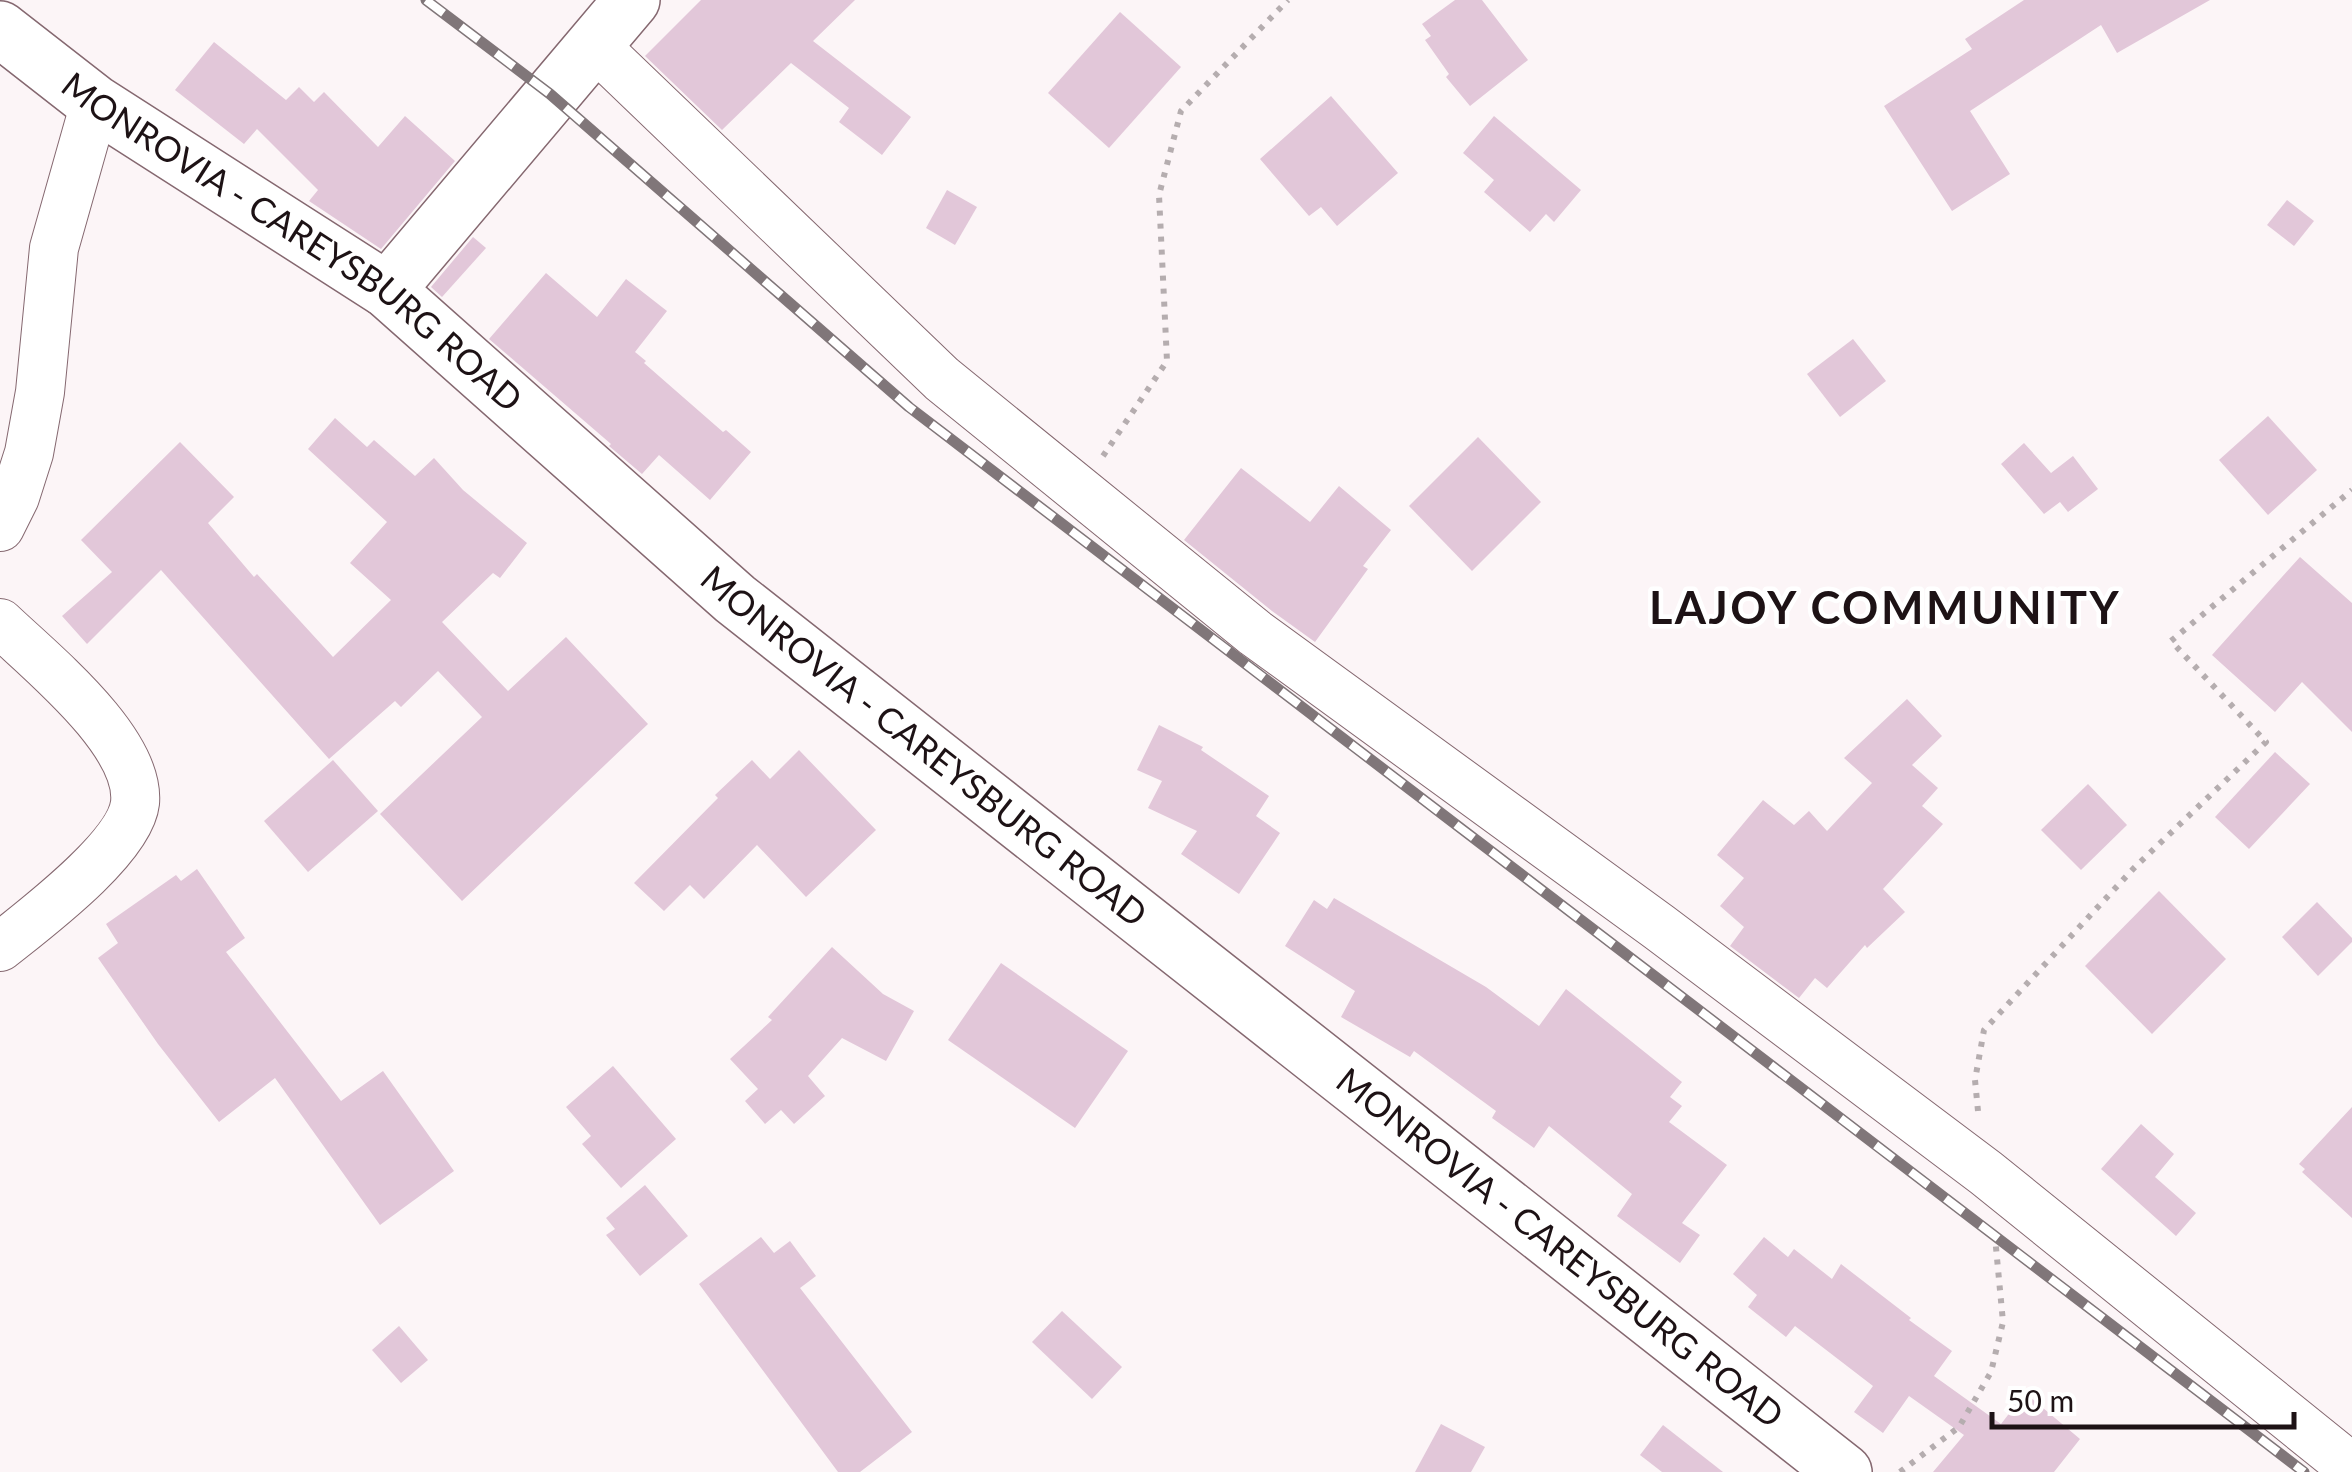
<svg xmlns="http://www.w3.org/2000/svg" width="2352" height="1472" font-family="Lato,sans-serif">
<style>
.building{fill:#e2c7d9}
.lines{fill:none;stroke-linecap:round;stroke-linejoin:round}
.street-casing{stroke:#856870;stroke-width:50}
.secondary-casing{stroke:#856870;stroke-width:58}
.path{stroke:#b5adaf;stroke-width:6;stroke-dasharray:5 8;stroke-linecap:butt}
.street{stroke:#fff;stroke-width:48}
.secondary{stroke:#fff;stroke-width:55}
.rail-casing{stroke:#807679;stroke-width:11}
.rail{stroke:#fff;stroke-width:8;stroke-dasharray:22;stroke-linecap:butt}
.labels{text-anchor:middle;stroke-width:9;stroke-linejoin:round;paint-order:stroke}
.street-label{font-size:35px;fill:#1d1215;stroke:#fff}
.district-label{font-size:45px;font-weight:bold;letter-spacing:2.5px;fill:#1d1215;stroke:#fff}
</style>
<rect width="100%" height="100%" fill="#fcf5f7"/>
<g class="building">
<path d="M701,0H855L813,41L911,117L882,155L839,122L849,108L791,63L722,130L645,56Z"/>
<path d="M1455,0H1482L1528,60L1470,106L1446,77L1449,74L1425,40L1431,36L1422,24Z"/>
<path d="M2024,0H2210L2117,53L2101,25L1970,111L2010,174L1952,211L1884,106L1972,49L1965,39Z"/>
<path d="M1120,12L1181,67L1109,148L1048,93Z"/>
<path d="M214,42L286,100L299,87L314,102L324,92L378,147L405,116L455,161L381,249L309,201L318,190L257,129L244,144L175,90Z"/>
<path d="M1331,96L1398,173L1337,226L1321,207L1309,216L1260,159Z"/>
<path d="M1494,116L1581,190L1554,222L1546,214L1530,232L1484,192L1494,180L1463,153Z"/>
<path d="M947,190L977,207L955,245L926,228Z"/>
<path d="M2287,200L2314,221L2294,246L2267,225Z"/>
<path d="M473,237L486,248L442,297L431,287Z"/>
<path d="M546,273L597,317L626,279L667,311L635,352L646,361L644,363L723,432L726,430L751,452L710,500L659,455L642,474L609,446L611,444L489,339Z"/>
<path d="M1853,339L1886,381L1840,417L1807,374Z"/>
<path d="M2268,416L2317,470L2268,515L2219,460Z"/>
<path d="M335,418L367,447L374,440L415,476L434,458L463,490L527,543L500,578L493,573L442,622L508,691L566,637L648,724L462,901L380,814L482,717L438,671L401,707L395,701L329,759L161,570L87,644L62,616L112,572L81,540L180,442L234,497L208,523L254,577L257,574L333,657L391,600L350,563L387,522L308,449Z"/>
<path d="M1478,437L1541,502L1472,571L1409,506Z"/>
<path d="M2024,443L2051,473L2073,456L2098,489L2068,512L2060,502L2044,514L2001,464Z"/>
<path d="M1241,468L1310,522L1339,486L1391,530L1363,566L1368,569L1315,642L1272,611L1184,540Z"/>
<path d="M2300,557L2352,603V732L2302,682L2275,712L2212,655Z"/>
<path d="M1907,699L1942,736L1912,765L1938,788L1922,806L1943,824L1883,889L1905,912L1867,948L1865,945L1827,988L1815,978L1799,998L1730,946L1744,927L1720,906L1744,878L1717,855L1763,800L1794,825L1809,811L1827,831L1872,783L1844,758Z"/>
<path d="M1159,725L1203,747L1201,750L1269,796L1256,816L1280,833L1239,894L1181,854L1197,831L1148,808L1162,781L1137,770Z"/>
<path d="M799,750L876,830L806,897L757,845L704,899L690,885L664,911L634,883L718,798L715,795L752,760L770,779Z"/>
<path d="M2275,752L2310,784L2249,849L2215,817Z"/>
<path d="M333,760L378,811L308,872L264,821Z"/>
<path d="M2088,784L2127,825L2081,870L2041,830Z"/>
<path d="M197,869L245,938L226,952L341,1101L383,1071L454,1171L380,1225L275,1078L219,1122L158,1044L98,958L118,943L106,924L176,875L181,881Z"/>
<path d="M2159,891L2226,959L2152,1034L2085,966Z"/>
<path d="M1334,898L1486,987L1539,1026L1566,989L1682,1082L1670,1097L1682,1106L1669,1122L1727,1165L1682,1223L1700,1235L1680,1263L1617,1216L1632,1194L1549,1126L1534,1148L1492,1118L1496,1111L1414,1051L1410,1057L1341,1017L1355,991L1285,946L1314,900L1327,909Z"/>
<path d="M2317,902L2352,938V942L2318,976L2282,937Z"/>
<path d="M832,947L883,994L914,1011L886,1061L842,1038L808,1076L825,1096L794,1124L781,1110L765,1124L745,1101L758,1089L730,1059L772,1020L768,1017Z"/>
<path d="M1001,963L1128,1051L1075,1128L948,1040Z"/>
<path d="M613,1066L676,1139L621,1188L582,1144L591,1136L566,1107Z"/>
<path d="M2352,1107V1218L2302,1172L2305,1169L2299,1164Z"/>
<path d="M2141,1124L2174,1154L2155,1177L2196,1213L2176,1236L2101,1169Z"/>
<path d="M645,1185L688,1236L640,1276L606,1235L615,1229L606,1218Z"/>
<path d="M761,1237L774,1253L790,1241L816,1276L800,1288L912,1432L860,1472H838L699,1284Z"/>
<path d="M1764,1237L1788,1257L1794,1249L1832,1279L1841,1264L1911,1318L1909,1320L1952,1351L1934,1376L2001,1424L2025,1393L2080,1439L2054,1472H1933L1964,1435L1909,1396L1883,1433L1854,1412L1873,1386L1795,1326L1786,1337L1748,1307L1757,1295L1733,1274Z"/>
<path d="M1062,1311L1122,1367L1092,1399L1032,1342Z"/>
<path d="M399,1326L428,1360L401,1383L372,1350Z"/>
<path d="M1441,1424L1485,1447L1471,1472H1415Z"/>
<path d="M1663,1425L1723,1472H1662L1640,1455Z"/>
</g>
<g class="lines">
<defs>
<g id="street">
<path d="M593,44L942,379L1255,633L1659,927L1986,1173L2352,1468"/>
<path d="M0,527L15,497L29,453L40,392L54,248L95,103"/>
<path d="M0,623C41,662 141,742 135,803C130,848 35,919 0,947"/>
</g>
<g id="secondary">
<path id="s1" d="M0,29L95,103L387,290L735,599L1844,1472"/>
<path d="M387,290L632,0"/>
</g>
</defs>
<use href="#street" class="street-casing"/>
<use href="#secondary" class="secondary-casing"/>
<g class="path">
<path d="M1103,456L1167,361L1159,195L1181,111L1288,0"/>
<path d="M1978,1111L1975,1080L1984,1030L2134,868L2266,742L2171,641L2352,490"/>
<path d="M1900,1472L1959,1427L1991,1372L2003,1322L1995,1237"/>
</g>
<use href="#street" class="street"/>
<use href="#secondary" class="secondary"/>
<defs>
<path id="rail" d="M426,0L550,94L909,407L2304,1472"/>
</defs>
<use href="#rail" class="rail-casing"/>
<use href="#rail" class="rail"/>
</g>
<g class="labels">
<g class="street-label">
<text dy="12" stroke="none"><textPath href="#s1" startOffset="362">MONROVIA - CAREYSBURG ROAD</textPath></text>
<text dy="12" stroke="none"><textPath href="#s1" startOffset="1172">MONROVIA - CAREYSBURG ROAD</textPath></text>
<text dy="12" stroke="none"><textPath href="#s1" startOffset="1982">MONROVIA - CAREYSBURG ROAD</textPath></text>
</g>
<g class="district-label">
<text x="1885" y="624">LAJOY COMMUNITY</text>
</g>
</g>
<path d="M1992 1412v15h302v-15" fill="none" stroke="#1d1215" stroke-width="5"/>
<text x="2007" y="1412" font-size="30" fill="#1d1215" stroke="#ffffff" stroke-width="8" paint-order="stroke">50 m</text>
</svg>
